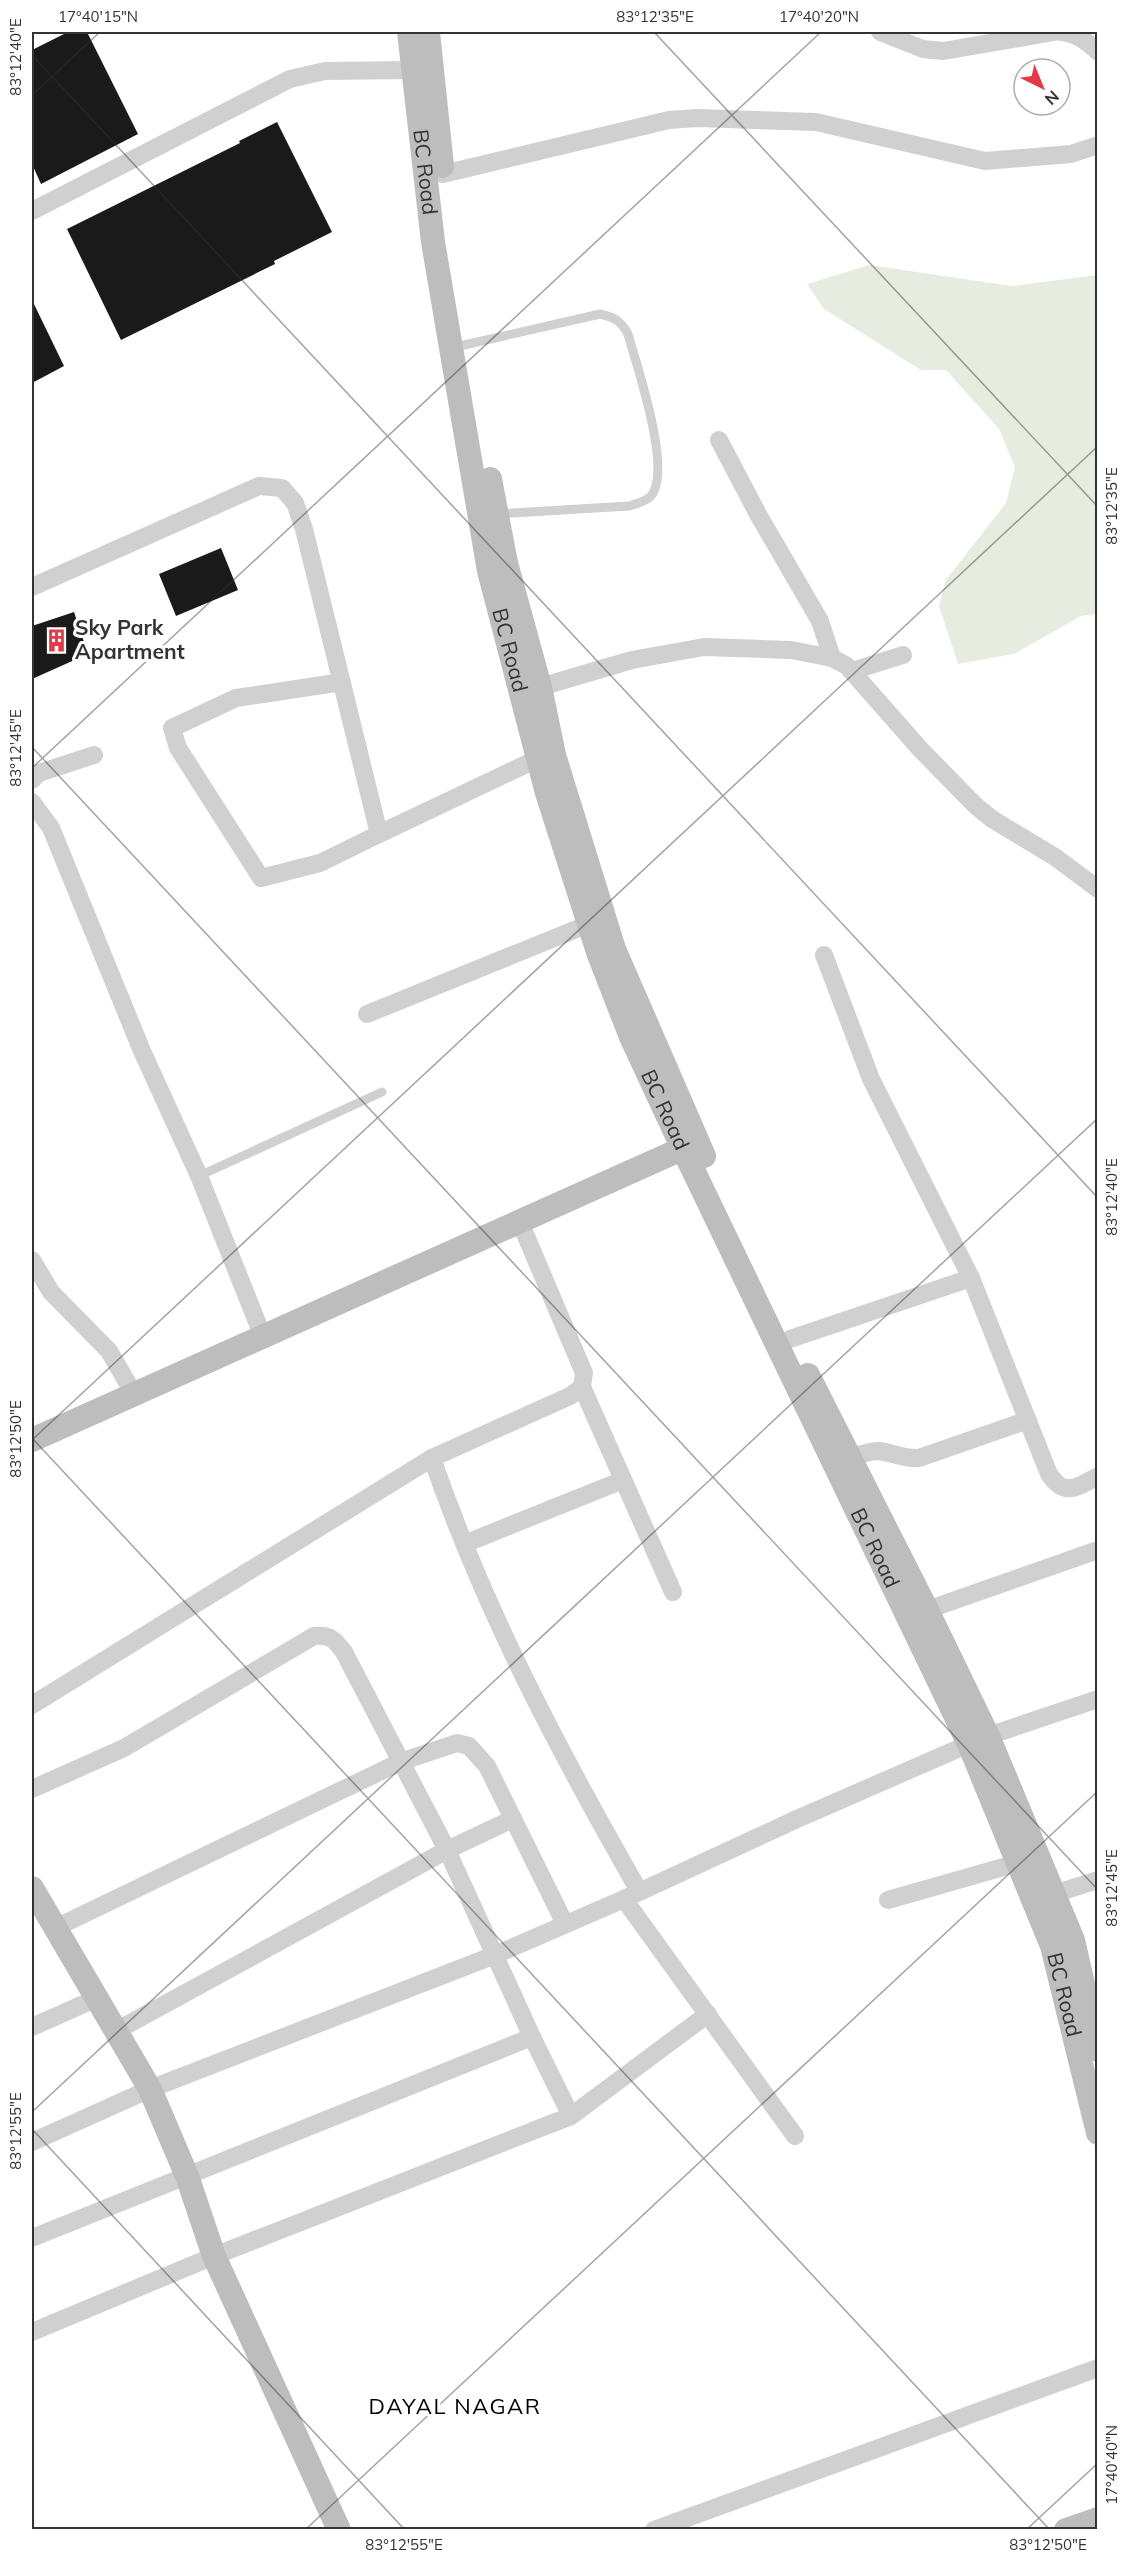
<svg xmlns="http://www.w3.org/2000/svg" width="1129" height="2561" font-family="Mulish,sans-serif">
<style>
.green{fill:#e6ecdf}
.building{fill:#1a1a1a}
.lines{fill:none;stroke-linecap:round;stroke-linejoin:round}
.lane{stroke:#d0d0d0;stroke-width:9}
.street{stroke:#d0d0d0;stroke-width:18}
.secondary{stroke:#bdbdbd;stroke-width:24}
.ticks{fill:none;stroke:#333;stroke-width:1.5;stroke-opacity:0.45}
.labels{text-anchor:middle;stroke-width:6;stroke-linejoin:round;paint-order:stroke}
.street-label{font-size:21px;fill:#333;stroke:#fff}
.poi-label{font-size:21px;font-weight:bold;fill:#333;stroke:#fff;text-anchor:start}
.neighbourhood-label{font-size:22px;letter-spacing:1.5px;fill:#000;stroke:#fff}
.neatline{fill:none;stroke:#333;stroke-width:2}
.ticks-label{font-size:15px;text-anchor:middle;fill:#333}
</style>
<rect width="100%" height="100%" fill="#fff"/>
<path class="green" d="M869,265L1012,286L1097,275V614L1081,616L1014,654L958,664L939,606L946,580L1006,503L1015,467L999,429L946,370H921L824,309L807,284Z"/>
<g class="building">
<path d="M68,32H87L138,134L41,184L32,164V50Z"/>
<path d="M277,122L332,232L274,261L275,264L121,340L67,229L240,143L239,141Z"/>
<path d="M32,300L64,366L32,383Z"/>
<path d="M221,548L238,590L176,616L159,574Z"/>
<path d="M74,612L88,654L32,679V626Z"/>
</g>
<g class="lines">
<g class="lane">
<path d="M451,348L600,314C614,317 621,321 628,334C636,364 674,473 650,497C644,502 636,504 629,506L497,514"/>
<path d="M199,1176L382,1092"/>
</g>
<g class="street">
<path d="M880,32L923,49L943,51L1054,32"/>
<path d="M1061,32C1076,33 1087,41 1098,52"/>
<path d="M443,174L669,120L697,118L816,122L985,161L1071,154L1098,145"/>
<path d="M32,211L290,79L325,71L414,70"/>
<path d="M719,440L759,516L820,621L832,658"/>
<path d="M32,587L259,486L282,488L295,503L304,529L379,834L539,758"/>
<path d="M852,671L903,655"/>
<path d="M342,682L236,698L172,728L178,748L261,878L320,863L379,834"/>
<path d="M540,687L632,660L704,647L791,650L832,658L847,666L921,750L976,806L992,819L1055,857L1098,889"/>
<path d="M32,780L39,773L94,755"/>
<path d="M32,802L51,828L142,1051L199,1176L263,1337"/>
<path d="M824,955L871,1079L971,1278L1049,1474C1065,1498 1077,1487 1098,1476"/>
<path d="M367,1014L589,924"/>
<path d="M520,1222L584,1373L582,1387L570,1396L432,1458C485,1612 559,1751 639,1891"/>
<path d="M32,1260L51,1292L109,1351L134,1394"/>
<path d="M790,1339L971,1278"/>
<path d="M582,1387L673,1592"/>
<path d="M850,1458C859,1455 869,1451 879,1451C894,1453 904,1459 919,1458L1028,1420"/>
<path d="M464,1544L623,1480"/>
<path d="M927,1610L1098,1550"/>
<path d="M32,1705L432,1458"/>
<path d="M988,1736L1098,1699"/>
<path d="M32,1789L124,1748L314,1636C330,1634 335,1640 344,1652L447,1850L532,2037L571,2116L708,2014"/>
<path d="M1044,1897L1098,1880"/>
<path d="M624,1899L795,2136"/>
<path d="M888,1900L1018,1863"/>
<path d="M55,1928L400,1762L457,1743L469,1746L487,1766L565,1924"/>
<path d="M32,2027L97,1998"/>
<path d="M116,2031L447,1850L513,1819"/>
<path d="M32,2142L150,2089L495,1955L624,1899L797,1819L969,1744"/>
<path d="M32,2238L532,2037"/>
<path d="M32,2332L214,2256L571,2116"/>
<path d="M654,2530L1098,2368"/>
</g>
<g class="secondary">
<path id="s1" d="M409,32L433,242L489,571L547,793L599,955L631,1037L683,1149L969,1744L1052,1946L1098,2133"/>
<path d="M428,32L442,166"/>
<path d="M490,479L506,563L540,687L554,755L614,949L704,1156"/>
<path d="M808,1375L927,1610L988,1736L1073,1940L1098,2050"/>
<path d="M32,1440L695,1143"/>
<path d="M32,1888L150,2089L187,2176L214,2256L339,2530"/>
<path d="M1066,2530L1098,2519"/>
</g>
</g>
<path class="ticks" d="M654,32L1098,507M32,55L1098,1198M32,95L100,32M32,747L1098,1890M32,768L821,32M32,1438L1050,2530M32,1440L1098,446M32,2112L1098,1118M32,2129L405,2530M305,2530L1098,1791M1026,2530L1098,2463"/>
<defs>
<symbol id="building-bare" viewBox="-9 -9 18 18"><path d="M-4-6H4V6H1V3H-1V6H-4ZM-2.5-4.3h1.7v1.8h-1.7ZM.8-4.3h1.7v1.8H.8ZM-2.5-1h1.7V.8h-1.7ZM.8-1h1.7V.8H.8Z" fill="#e63946" stroke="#fff" stroke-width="2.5" paint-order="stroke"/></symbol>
</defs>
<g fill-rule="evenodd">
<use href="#building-bare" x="40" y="624" width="33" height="33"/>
</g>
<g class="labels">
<g class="street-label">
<text dy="7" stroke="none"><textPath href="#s1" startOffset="141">BC Road</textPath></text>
<text dy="7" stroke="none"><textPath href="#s1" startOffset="627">BC Road</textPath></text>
<text dy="7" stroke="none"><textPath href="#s1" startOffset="1113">BC Road</textPath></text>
<text dy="7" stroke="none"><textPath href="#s1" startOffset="1599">BC Road</textPath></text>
<text dy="7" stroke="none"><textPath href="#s1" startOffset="2085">BC Road</textPath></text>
</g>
<g class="poi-label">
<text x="75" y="635">Sky Park<tspan x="75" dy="24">Apartment</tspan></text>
</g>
<g class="neighbourhood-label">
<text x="455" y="2414">DAYAL NAGAR</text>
</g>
</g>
<rect width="1129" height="2561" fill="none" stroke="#ffffff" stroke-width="66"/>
<g transform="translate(1042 87) rotate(137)"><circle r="28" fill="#ffffff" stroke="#adadad" stroke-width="1.5"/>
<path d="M0-4.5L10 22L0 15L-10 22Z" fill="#e63946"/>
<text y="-9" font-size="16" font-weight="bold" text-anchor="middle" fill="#333333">N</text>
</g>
<rect x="33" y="33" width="1063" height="2495" class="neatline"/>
<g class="ticks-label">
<text x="98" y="22">17°40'15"N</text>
<text x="655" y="22">83°12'35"E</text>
<text x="819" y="22">17°40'20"N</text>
<text transform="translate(16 57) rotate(-90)" y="5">83°12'40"E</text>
<text transform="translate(1112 506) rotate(-90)" y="5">83°12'35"E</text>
<text transform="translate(16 748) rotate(-90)" y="5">83°12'45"E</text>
<text transform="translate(1112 1197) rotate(-90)" y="5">83°12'40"E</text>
<text transform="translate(16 1439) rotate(-90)" y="5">83°12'50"E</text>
<text transform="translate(1112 1888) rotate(-90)" y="5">83°12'45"E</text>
<text transform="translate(16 2131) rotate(-90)" y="5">83°12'55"E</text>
<text transform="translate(1112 2465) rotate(-90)" y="5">17°40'40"N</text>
<text x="404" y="2550">83°12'55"E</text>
<text x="1048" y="2550">83°12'50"E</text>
</g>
</svg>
